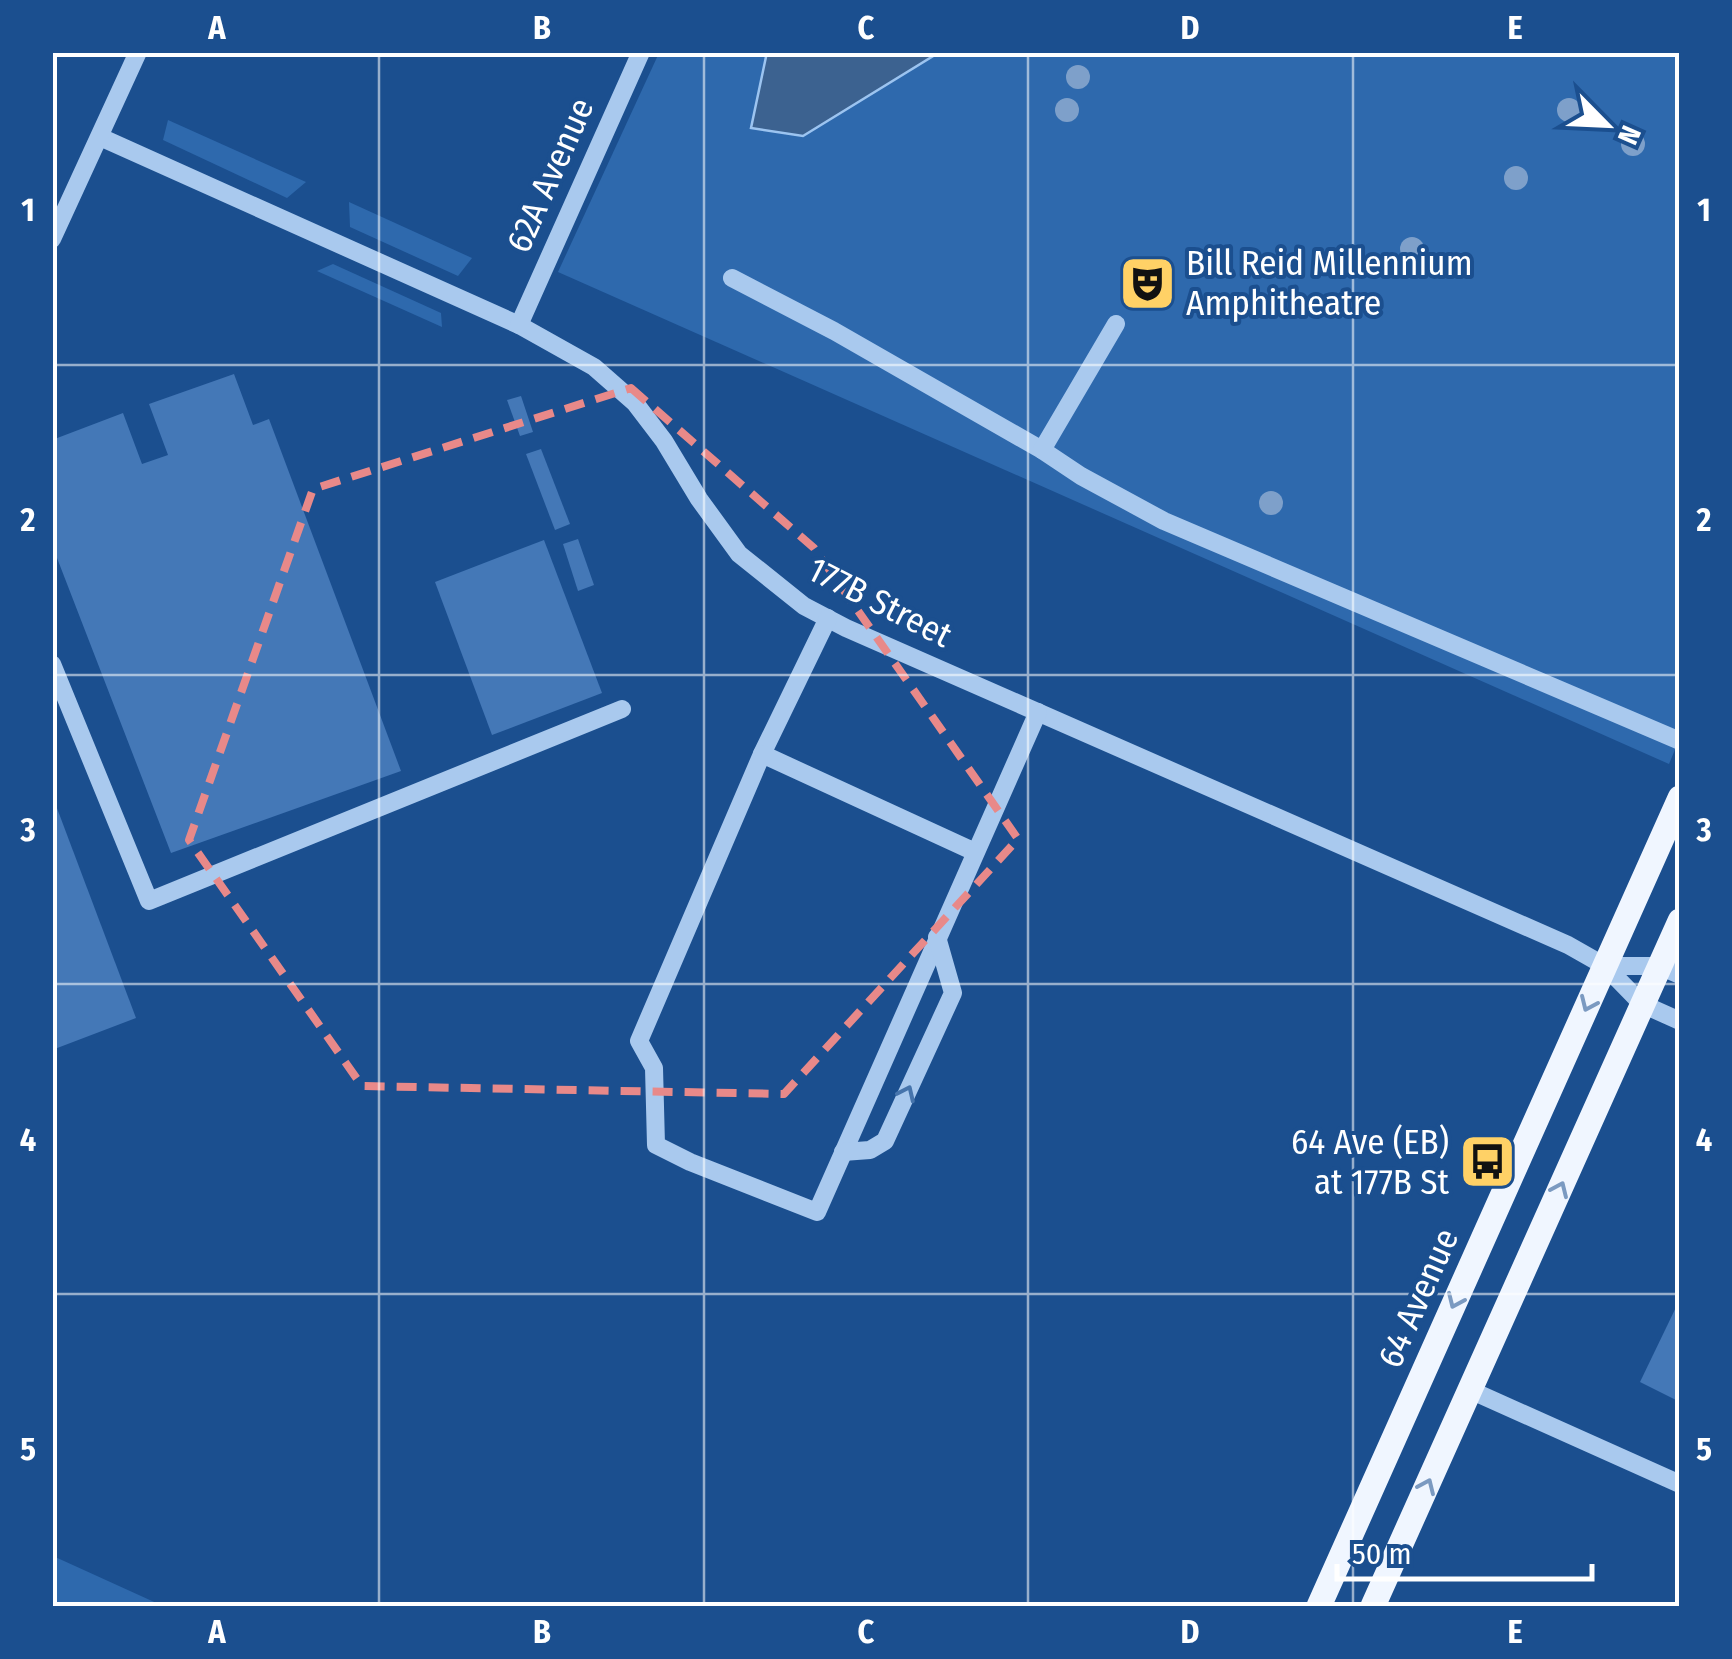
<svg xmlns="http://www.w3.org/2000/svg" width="1732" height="1659" font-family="'Fira Sans Condensed',sans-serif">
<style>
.green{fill:#2e69ad}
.water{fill:#3c6290;stroke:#9cc4f0;stroke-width:2.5}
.building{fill:#4478b7}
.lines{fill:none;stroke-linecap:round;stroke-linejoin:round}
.minor{stroke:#a9c9ee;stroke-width:18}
.major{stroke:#f0f6ff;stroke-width:25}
.tree{fill:#7ea0ca}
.oneway{stroke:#7b9ac1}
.oneway2{stroke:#4674ac}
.marked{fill:none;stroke:#e88989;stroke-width:8;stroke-dasharray:20 12;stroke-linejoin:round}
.grid{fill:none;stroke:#fff;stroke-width:2.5;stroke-opacity:0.55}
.labels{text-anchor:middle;stroke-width:8;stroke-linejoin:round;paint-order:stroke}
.street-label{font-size:35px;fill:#fff;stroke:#1b4f8f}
.poi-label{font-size:35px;fill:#fff;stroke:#1b4f8f;text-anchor:start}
.neatline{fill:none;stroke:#fff;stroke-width:4}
.grid-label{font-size:32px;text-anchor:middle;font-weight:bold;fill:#fff}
</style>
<rect width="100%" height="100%" fill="#1b4f8f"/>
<g class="green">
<path d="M659,53H1679V740L1669,764L558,272Z"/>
<path d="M168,120L306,182L287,198L163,140Z"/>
<path d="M349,202L472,258L458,276L350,227Z"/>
<path d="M333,264L441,313L442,327L317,271Z"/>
<path d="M53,1556L163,1606H53Z"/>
</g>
<path class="water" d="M767,52H938V53L803,136L751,128Z"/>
<g class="building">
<path d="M234,374L253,425L269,419L401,771L171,853L52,545V440L123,413L142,464L168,455L149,404Z"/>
<path d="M521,396L533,432L520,436L507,400Z"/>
<path d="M541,449L570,524L555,530L526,454Z"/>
<path d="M578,539L594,585L578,591L563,544Z"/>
<path d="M544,540L602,693L492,735L435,582Z"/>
<path d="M52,795L136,1018L52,1050Z"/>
<path d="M1680,1299V1402L1640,1382Z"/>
</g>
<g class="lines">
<g class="minor">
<path d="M100,137L519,325L594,367L635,403L664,441L699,499L739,554L804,606L846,628L1568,945L1605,966L1642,1004L1680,1021"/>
<path d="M52,239L138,52"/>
<path d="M732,278L834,331L1042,450"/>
<path d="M1116,324L1042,450L1081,476L1164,521L1680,741"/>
<path d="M519,325L641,52"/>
<path d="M52,664L149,901L622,709"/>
<path d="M762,754L828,618"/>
<path d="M975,852L762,754L639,1041L654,1068L656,1145L690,1162L817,1212L1038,712"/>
<path d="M1605,966H1659L1680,975"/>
<path d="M843,1152L870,1150L885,1141L953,993L937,937"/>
<path d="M1470,1390L1680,1484"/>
</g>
<g class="major">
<path d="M1319,1606L1680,798"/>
<path d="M1373,1606L1680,921"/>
</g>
</g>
<g class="tree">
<circle cx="1078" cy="77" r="12"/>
<circle cx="1067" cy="110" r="12"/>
<circle cx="1569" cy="110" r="12"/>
<circle cx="1633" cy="144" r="12"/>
<circle cx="1516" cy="178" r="12"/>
<circle cx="1412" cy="249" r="12"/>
<circle cx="1271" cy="503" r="12"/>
</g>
<defs><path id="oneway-chevron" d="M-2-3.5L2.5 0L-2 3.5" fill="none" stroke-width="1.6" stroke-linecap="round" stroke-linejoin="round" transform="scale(2.5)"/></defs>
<g class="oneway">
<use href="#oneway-chevron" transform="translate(1588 1004) rotate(114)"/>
<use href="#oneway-chevron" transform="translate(1560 1189) rotate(-66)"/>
<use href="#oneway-chevron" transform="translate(1455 1301) rotate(114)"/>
<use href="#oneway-chevron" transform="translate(1427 1486) rotate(-66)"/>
</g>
<use class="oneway2" href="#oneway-chevron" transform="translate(907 1093) rotate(-65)"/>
<path class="marked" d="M631,388L814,548L1018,839L784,1094L362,1086L189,840L313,489Z"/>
<path class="grid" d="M379,52V1606M704,52V1606M1028,52V1606M1353,52V1606M52,365H1680M52,675H1680M52,984H1680M52,1294H1680"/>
<defs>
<symbol id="theatre-square" viewBox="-11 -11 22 22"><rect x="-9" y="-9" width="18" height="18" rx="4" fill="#ffd166" stroke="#1b4f8f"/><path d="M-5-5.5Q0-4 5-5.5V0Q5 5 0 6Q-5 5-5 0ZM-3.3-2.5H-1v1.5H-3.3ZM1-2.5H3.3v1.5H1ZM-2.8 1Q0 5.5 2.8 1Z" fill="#111"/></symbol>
<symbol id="bus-square" viewBox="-11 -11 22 22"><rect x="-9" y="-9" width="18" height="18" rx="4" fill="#ffd166" stroke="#1b4f8f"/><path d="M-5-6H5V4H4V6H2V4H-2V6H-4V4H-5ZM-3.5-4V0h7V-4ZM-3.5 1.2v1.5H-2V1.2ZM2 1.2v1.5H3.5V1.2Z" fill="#111"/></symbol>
</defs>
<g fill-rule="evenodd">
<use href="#theatre-square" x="1116" y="252" width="63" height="63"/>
<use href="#bus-square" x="1456" y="1130" width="63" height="63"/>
</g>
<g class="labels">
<g class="street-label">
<text transform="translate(550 175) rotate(-66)" y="12">62A Avenue</text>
<text transform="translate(880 602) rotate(27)" y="12">177B Street</text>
<text transform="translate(1418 1298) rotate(-66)" y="12">64 Avenue</text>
</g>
<g class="poi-label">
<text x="1186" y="275">Bill Reid Millennium<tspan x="1186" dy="40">Amphitheatre</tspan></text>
<text x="1449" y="1154" text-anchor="end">64 Ave (EB)<tspan x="1449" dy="40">at 177B St</tspan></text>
</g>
</g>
<rect width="1732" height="1659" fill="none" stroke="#1b4f8f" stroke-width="110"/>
<g transform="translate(1607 125) rotate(114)" stroke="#1b4f8f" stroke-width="8" paint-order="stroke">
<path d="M0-8L18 38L0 25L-18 38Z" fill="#ffffff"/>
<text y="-15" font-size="28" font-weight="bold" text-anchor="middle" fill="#ffffff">N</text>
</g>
<path d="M1337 1564v15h255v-15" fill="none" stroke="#ffffff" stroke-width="5"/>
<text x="1352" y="1564" font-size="30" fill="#ffffff" stroke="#1b4f8f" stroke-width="8" paint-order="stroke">50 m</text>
<rect x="55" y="55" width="1622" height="1549" class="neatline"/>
<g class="grid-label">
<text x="217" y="39">A</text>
<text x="542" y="39">B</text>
<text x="866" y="39">C</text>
<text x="1190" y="39">D</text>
<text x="1515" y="39">E</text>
<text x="28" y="221">1</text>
<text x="1704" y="221">1</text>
<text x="28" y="531">2</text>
<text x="1704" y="531">2</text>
<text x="28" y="841">3</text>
<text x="1704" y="841">3</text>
<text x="28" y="1151">4</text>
<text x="1704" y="1151">4</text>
<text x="28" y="1460">5</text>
<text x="1704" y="1460">5</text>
<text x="217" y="1643">A</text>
<text x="542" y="1643">B</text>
<text x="866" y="1643">C</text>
<text x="1190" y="1643">D</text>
<text x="1515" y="1643">E</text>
</g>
</svg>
